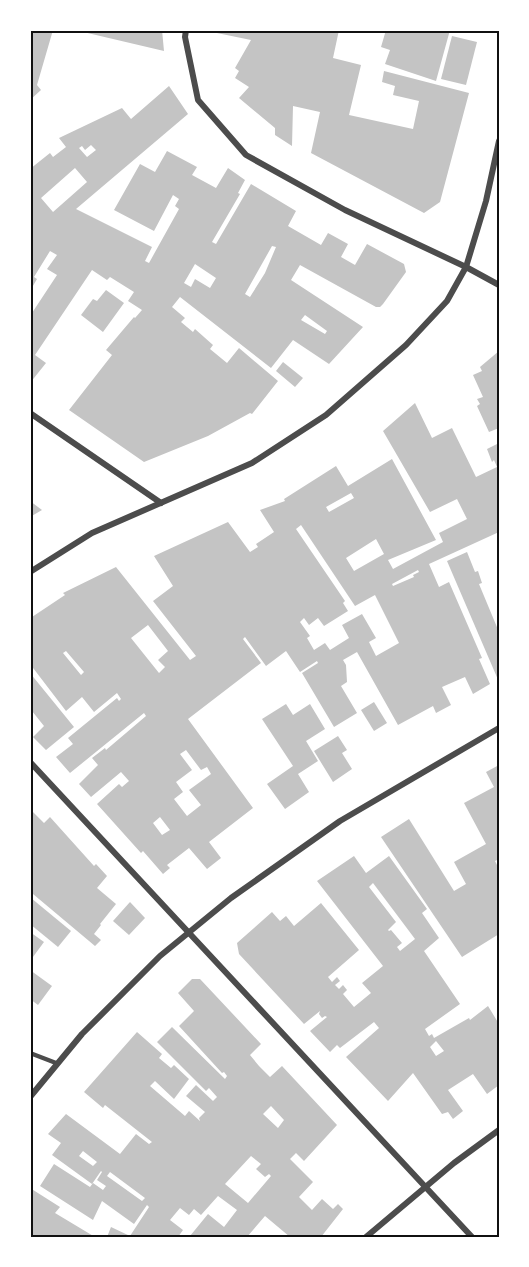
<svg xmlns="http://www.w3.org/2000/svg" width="529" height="1267" font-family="Bitter,serif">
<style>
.building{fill:#c4c4c4;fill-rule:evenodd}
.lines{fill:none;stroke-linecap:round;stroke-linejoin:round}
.service{stroke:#4c4c4c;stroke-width:4.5}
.minor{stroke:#4c4c4c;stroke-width:6}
.neatline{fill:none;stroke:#111;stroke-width:2}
</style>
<rect width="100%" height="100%" fill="#fff"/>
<g class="building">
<path d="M30,30H53L37,85L41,90L30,100Z"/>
<path d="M79,30H162L164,51L79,31Z"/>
<path d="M212,30H339L333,58L361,65L349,115L413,129L419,101L393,95L395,86L382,82L384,71L469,93L440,202L424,213L311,153L320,112L293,106L292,146L275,135V128L239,98L249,87L235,78L239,71L235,68L251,40L212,32Z"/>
<path d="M386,30H450L436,81L385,64L390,50L381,47Z"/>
<path d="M452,36L477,42L466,85L441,79Z"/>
<path d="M169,86L188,114L76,209L152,247L145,261L149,263L179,209L175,206L179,199L173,195L154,231L114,210L140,164L155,172L167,151L197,167L192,175L216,188L228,168L245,180L238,193L240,194L212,242L216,244L251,184L296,211L288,226L321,245L328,233L348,244L341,257L355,265L367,244L404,264L406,272L383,304L380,307H376L300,265L291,280L363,327L329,364L293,340L271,368L180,297L172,307L185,318L181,322L193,332L195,329L213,345L210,349L227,363L239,348L278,381L252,414L250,413L208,436L144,462L69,410L112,355L106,350L134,317L135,318L142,310L128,301L134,292L110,277L107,280L92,270L35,355L46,363L30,383V316L57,275L47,269L57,255L50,251L34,277L37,279L30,291V178L33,176L30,169L50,153L53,157L66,147L59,138L122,108L131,119ZM91,145L96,150L87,157L79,148L82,146L85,150ZM75,168L87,182L53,212L41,198ZM272,246L276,247L265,273L250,297L245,294ZM195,264L216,278L210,288L195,279L191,287L184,283ZM305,315L327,331L325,334L301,320Z"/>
<path d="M106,290L124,303L103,332L81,315L93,299L97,301Z"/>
<path d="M499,351V407L497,405L499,428L489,432L477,406L480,404L477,399L483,397L473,375L482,371L480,367Z"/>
<path d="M283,362L303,378L295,387L276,371Z"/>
<path d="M415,403L432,438L452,428L476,477L497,467L494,460L492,462L487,449L499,443V532L429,564L439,587L449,582L482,658L479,659L490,684L473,694L465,677L442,687L451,705L436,713L433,706L398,725L357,652L343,660L346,665L347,682L341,686L357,713L334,727L302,673L318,663L317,661L300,672L286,651L266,666L245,637L243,639L261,663L188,719L253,808L209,842L221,858L207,869L189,848L167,865L170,868L163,874L143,851L141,853L97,804L119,784L122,787L129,781L121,772L91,797L79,784L98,765L92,758L105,748L106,750L146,716L144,713L70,773L56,757L73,744L68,738L117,698L119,701L121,699L117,693L94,712L82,697L66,711L30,664V615L32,617L65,595L63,593L116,567L190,660L196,656L153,601L173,586L154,556L228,522L250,552L258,547L256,544L274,532L260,510L285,501L284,499L336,466L348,486L392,459L436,540L388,560L393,569L443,542L439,533L467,519L457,499L430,512L383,431ZM351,493L354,498L329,512L326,507ZM301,525L355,606L375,595L399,643L376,656L369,642L376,638L362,614L342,625L349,638L330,650L325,643L314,650L307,638L310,636L300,622L304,618L309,625L318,618L324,626L348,611L343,603L345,601L296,529ZM376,539L384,554L354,571L346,558ZM418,570L419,572L413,575L414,577L393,586L392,584ZM148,625L168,651L158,660L165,667L159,673L131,638ZM66,651L84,672L81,675L63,653ZM186,750L201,770L207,767L211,774L189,790L201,805L187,816L174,799L183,792L176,782L192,770L180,754ZM160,817L170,830L162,835L153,823Z"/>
<path d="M30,501L42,510L30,517Z"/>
<path d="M467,552L475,572L478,571L482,583L479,584L499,632V682L447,561Z"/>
<path d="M30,673L74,727L46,750L33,737L44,726L32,711L30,713Z"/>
<path d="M374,702L387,723L374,731L361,710Z"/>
<path d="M286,704L293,715L310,704L325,729L306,741L318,761L298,774L309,792L285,809L267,784L293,766L262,719Z"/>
<path d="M338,736L347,750L342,753L352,769L333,782L314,751Z"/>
<path d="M499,765V859L495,861L499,869V934L462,957L381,837L409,819L454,891L466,884L454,862L486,844L464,803L494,787L486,772Z"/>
<path d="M30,809L44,823L50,817L94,866L96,864L107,876L97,888L116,904L100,924L101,925L94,934L101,940L95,946L33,894L30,897Z"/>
<path d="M354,856L366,873L389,856L427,909L422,913L439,938L424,951L460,1004L425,1029L429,1036L432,1034L434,1038L469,1018L470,1020L488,1006L499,1024V1085L487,1094L473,1074L448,1090L463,1111L453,1119L448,1112L442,1114L413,1073L388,1101L346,1057L379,1028L374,1022L340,1048L337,1045L330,1052L310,1031L327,1017L325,1016L322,1018L319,1014L320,1011L304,1024L239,954L237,943L272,912L280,921L286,916L294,926L321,903L359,950L328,977L332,982L337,977L340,981L335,985L339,989L343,985L347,990L343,994L354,1007L371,993L362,983L383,966L317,881ZM373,883L415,939L400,951L397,947L402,943L391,930L389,931L388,930L396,922L369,887ZM436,1041L444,1051L436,1056L430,1047Z"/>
<path d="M31,898L71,931L58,947L30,924Z"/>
<path d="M130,902L145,918L129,935L113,921Z"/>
<path d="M30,932L44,942L30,961Z"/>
<path d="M30,970L52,986L38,1005L30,999Z"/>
<path d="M192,979H200L261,1044L250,1055L259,1066L270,1077L282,1066L337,1125L304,1161L296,1153L290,1159L313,1182L299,1197L312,1210L322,1199L333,1209L338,1204L343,1209L321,1237H290L265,1216L247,1237H192L190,1236L208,1214L224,1227L237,1210L218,1196L201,1215L194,1209L189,1215L180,1208L170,1220L183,1230L178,1237H107L111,1227L130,1236L149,1207L147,1205L134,1224L102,1201L93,1220L40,1186L54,1164L90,1187L93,1183L103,1190L106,1186L97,1180L102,1172L101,1171L92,1184L52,1155L61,1143L48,1134L66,1114L120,1154L136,1134L149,1144L152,1142L105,1105L103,1108L84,1092L137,1032L162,1054L159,1058L171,1068L174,1065L189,1079L174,1099L155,1081L150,1086L185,1116L189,1111L200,1121L199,1118L205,1112L186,1096L196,1085L213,1101L217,1097L209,1088L206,1091L157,1042L172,1027L225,1079L227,1076L224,1072L222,1073L179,1026L194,1011L178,993ZM271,1106L284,1120L278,1128L263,1114ZM83,1151L97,1162L93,1166L79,1156ZM251,1156L261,1164L256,1169L265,1177L269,1174L271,1176L248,1203L225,1184ZM110,1172L145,1198L142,1201L107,1176Z"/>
<path d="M30,1188L60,1207L55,1213L95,1237H30Z"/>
</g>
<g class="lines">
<path class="service" d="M30,1053L56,1063"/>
<g class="minor">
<path d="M186,30L185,37L198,100L246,155L345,210L466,267L499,285"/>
<path d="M30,413L161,503"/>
<path d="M30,572L92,533L252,463L326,415L406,345L447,301L466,267L486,201L499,141"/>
<path d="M30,762L472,1237"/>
<path d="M30,1097L82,1034L160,956L231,898L340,821L499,728"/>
<path d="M366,1237L454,1163L499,1130"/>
</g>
</g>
<rect width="529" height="1267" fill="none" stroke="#ffffff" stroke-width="63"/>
<rect x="32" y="32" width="466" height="1204" class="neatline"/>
</svg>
